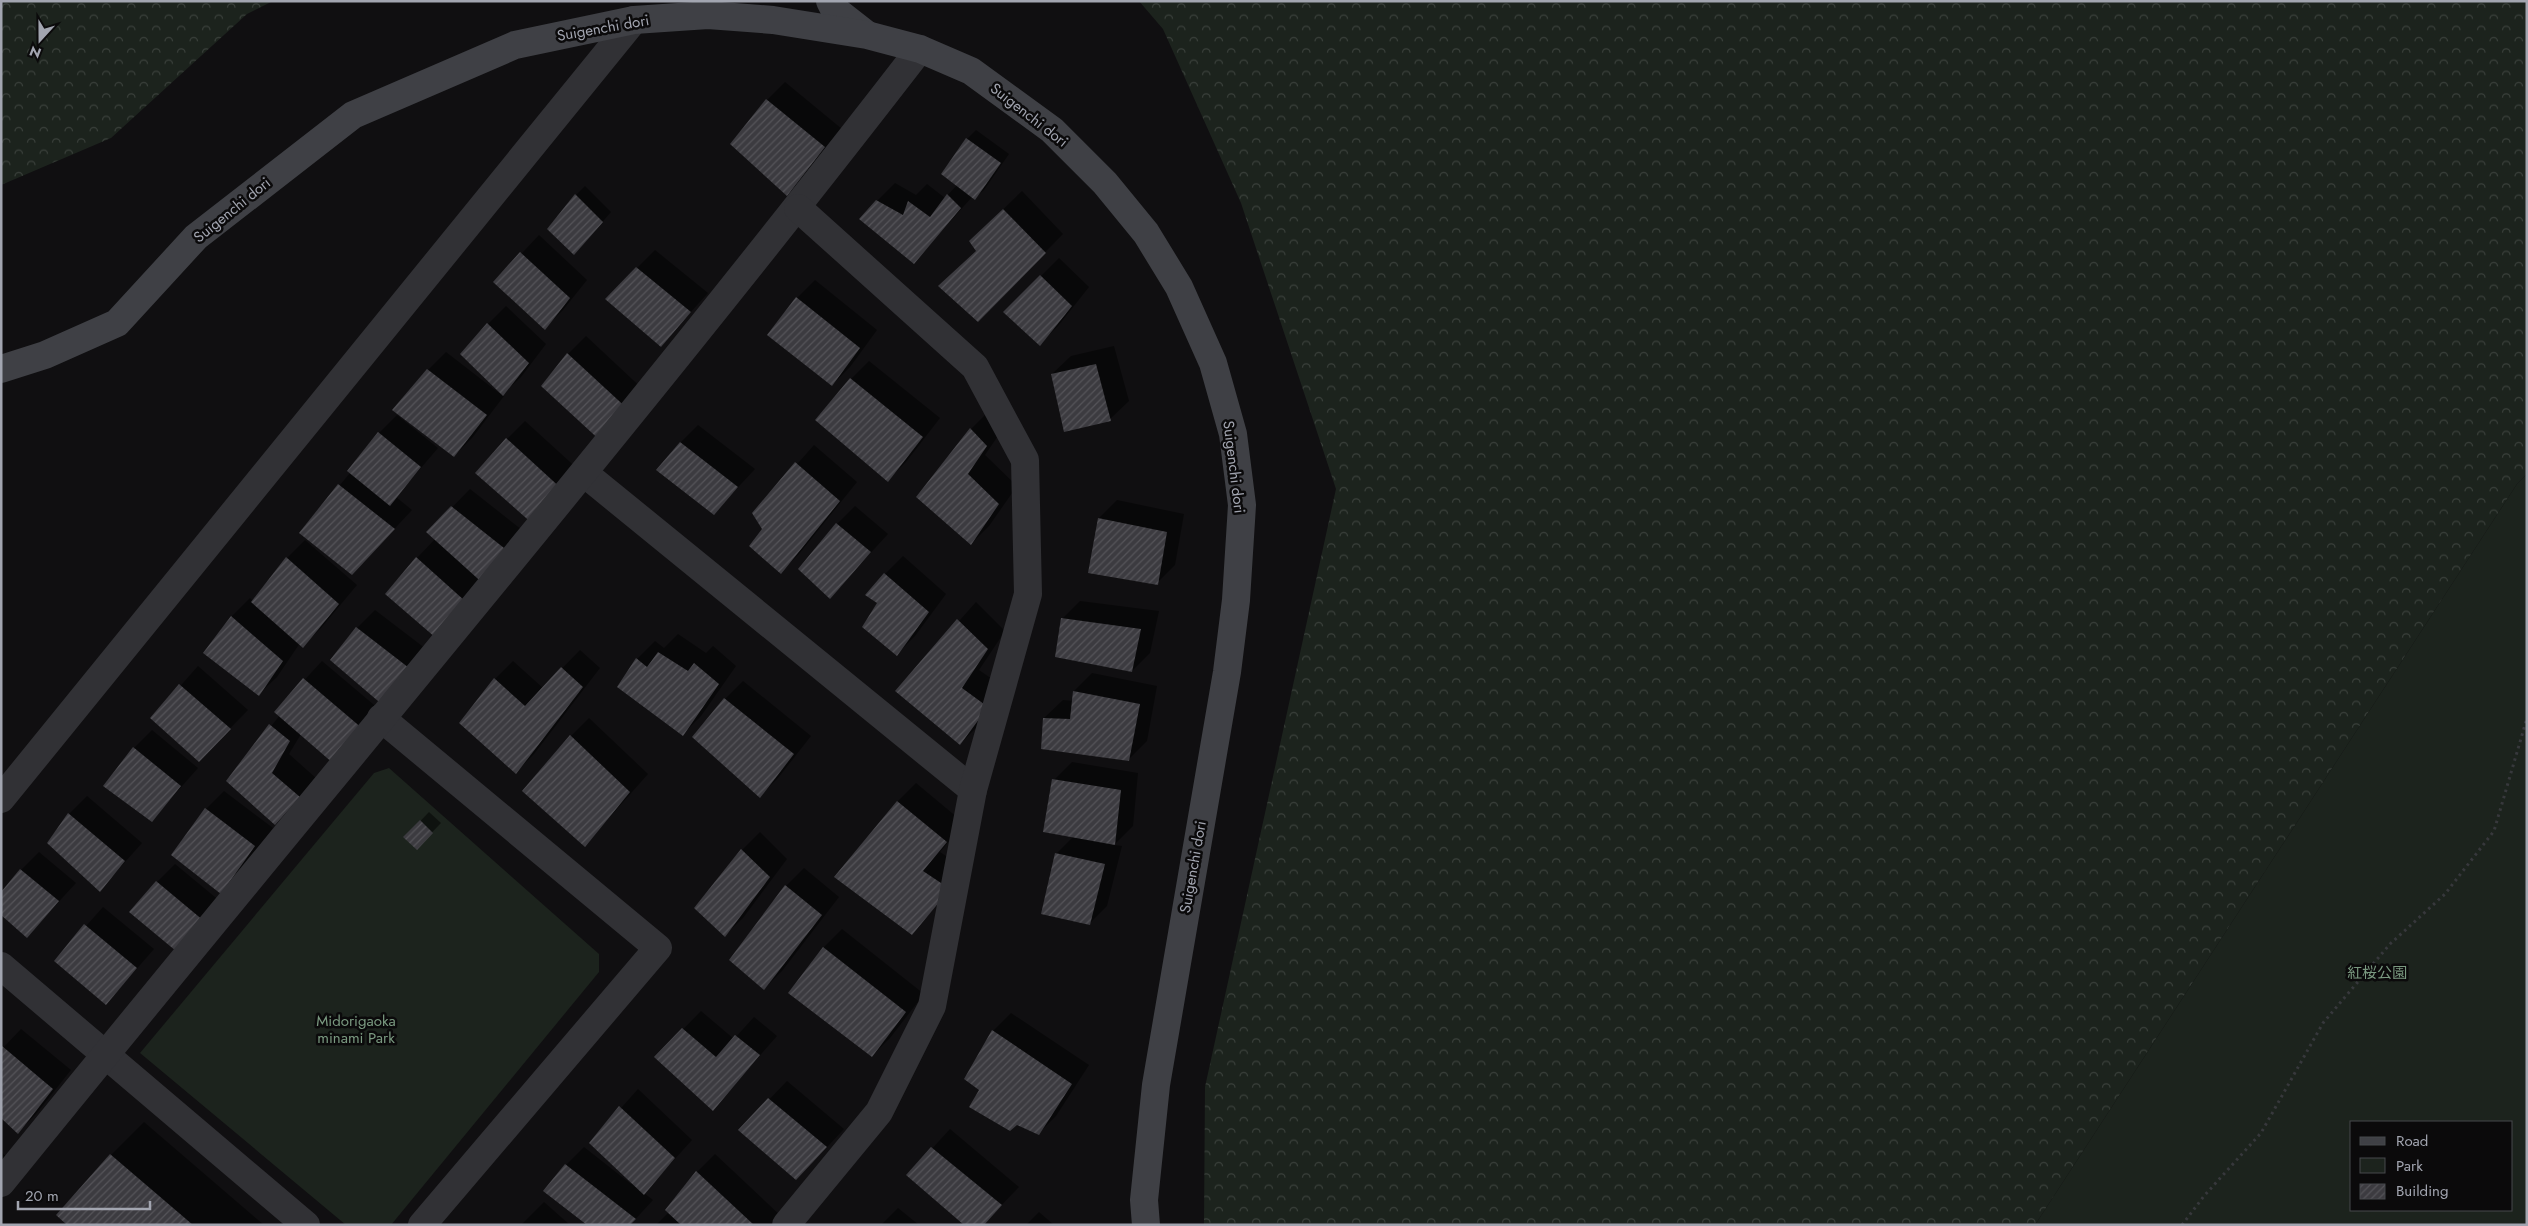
<svg xmlns="http://www.w3.org/2000/svg" width="2528" height="1226" font-family="Jost,'Noto Sans JP',sans-serif">
<style>
.forest{fill:url(#forest-crowns)}
.park{fill:#1c231d;fill-rule:evenodd}
.shadow{fill:#0007}
.building{fill:url(#building-hatch)}
.lines{fill:none;stroke-linecap:round;stroke-linejoin:round}
.path{stroke:#37383c;stroke-width:3;stroke-dasharray:2.5 4;stroke-linecap:butt}
.street{stroke:#313135;stroke-width:28}
.secondary{stroke:#3f4045;stroke-width:28}
.labels{text-anchor:middle;stroke-width:5;stroke-linejoin:round;paint-order:stroke}
.street-label{font-size:15px;fill:#a2a5b0;stroke:#0b0a0b}
.park-label{font-size:15px;fill:#7a9980;stroke:#0b0a0b}
</style>
<defs>
<pattern id="forest-crowns" width="20" height="18" patternUnits="userSpaceOnUse" patternTransform="scale(1.25)"><rect width="20" height="18" fill="#1c231d"/><path d="M2 6a3 3 0 1 1 6 0M12 15a3 3 0 1 1 6 0" fill="none" stroke="#3a403b"/></pattern>
<pattern id="building-hatch" width="6" height="6" patternUnits="userSpaceOnUse" patternTransform="scale(1.25)"><rect width="6" height="6" fill="#3c3b40"/><path d="M-1 1l2-2M0 6l6-6M5 7l2-2" fill="none" stroke="#555459"/></pattern>
</defs>
<rect width="100%" height="100%" fill="#100f11"/>
<g class="forest">
<path d="M1,1H273L247,14L111,138L1,185Z"/>
<path d="M1139,1H2527V474L2517,484L2035,1225H1204L1205,1087L1336,489L1241,203L1163,29Z"/>
</g>
<g class="park">
<path d="M2527,474V1225H2035L2517,484ZM2352,1122H2512V1210H2352Z"/>
<path d="M389,768L599,954V972L391,1225H346L140,1053L374,773Z"/>
</g>
<g class="shadow">
<path d="M785,82L842,129L805,177L787,195L732,144L767,100Z"/>
<path d="M976,130L1009,154L984,190L975,198L972,197L914,262L877,201L895,183L916,195L927,184L945,198L957,185L967,139Z"/>
<path d="M585,186L611,212L583,244L576,195Z"/>
<path d="M1022,191L1063,234L978,320L977,250L989,223Z"/>
<path d="M539,235L587,280L563,310L545,328L495,282Z"/>
<path d="M655,250L708,293L661,345L606,299Z"/>
<path d="M1059,258L1089,287L1058,326L1040,344L1005,312Z"/>
<path d="M815,280L877,330L850,367L832,385L797,298Z"/>
<path d="M506,306L546,344L521,377L502,395L504,396L472,438L454,456L428,370L446,352L499,393L488,324Z"/>
<path d="M586,336L648,394L604,443L568,354Z"/>
<path d="M1114,346L1129,401L1110,419L1052,374L1071,356Z"/>
<path d="M869,361L940,418L906,462L888,480L851,379Z"/>
<path d="M989,411L1004,427L985,455L1017,486L989,526L971,544L918,497L971,429Z"/>
<path d="M397,415L438,448L396,497L412,510L370,555L300,533L350,473L379,433Z"/>
<path d="M525,421L581,472L552,506L507,439Z"/>
<path d="M698,425L755,469L714,513L680,443Z"/>
<path d="M814,445L857,482L799,554L781,572L764,529L754,513Z"/>
<path d="M470,489L531,537L454,618L417,558L435,539L428,532Z"/>
<path d="M1117,500L1184,514L1175,565L1157,583L1099,518Z"/>
<path d="M855,506L888,534L830,597L837,524Z"/>
<path d="M305,540L357,585L321,628L303,646L300,643L277,677L259,694L205,652L232,616L250,598L253,601L287,558Z"/>
<path d="M903,556L946,594L915,636L897,654L879,603L885,574Z"/>
<path d="M1080,601L1159,611L1150,653L1132,671L1062,619Z"/>
<path d="M976,602L1005,631L979,670L1005,688L978,726L960,744L897,691Z"/>
<path d="M375,610L430,652L403,687L357,628Z"/>
<path d="M678,634L706,653L713,646L736,666L701,716L683,734L618,687L637,659L655,641L664,648Z"/>
<path d="M580,650L600,668L534,754L516,772L495,679L513,661L543,688Z"/>
<path d="M322,661L380,710L352,744L301,734L289,754L317,779L293,805L228,781L280,715L275,712Z"/>
<path d="M198,666L248,710L199,760L152,718Z"/>
<path d="M1092,673L1157,686L1147,741L1129,759L1044,718L1063,700L1073,701L1074,691Z"/>
<path d="M743,681L811,736L778,778L760,796L725,699Z"/>
<path d="M589,718L648,774L585,845L571,736Z"/>
<path d="M152,730L198,768L152,820L134,748Z"/>
<path d="M1072,762L1138,773L1133,826L1114,845L1122,846L1107,906L1089,924L1056,854L1074,836L1054,780Z"/>
<path d="M916,783L964,823L940,852L967,870L912,933L836,877L898,801Z"/>
<path d="M224,791L273,828L239,874L221,892L206,809Z"/>
<path d="M87,796L142,843L100,890L48,843L69,814Z"/>
<path d="M429,812L441,823L417,848L405,837Z"/>
<path d="M760,832L787,859L743,918L725,935L742,850Z"/>
<path d="M39,852L76,883L27,936L21,870Z"/>
<path d="M175,864L227,907L200,937L157,882Z"/>
<path d="M804,868L839,897L782,971L764,989L730,960L786,886Z"/>
<path d="M103,907L154,949L106,1004L55,961Z"/>
<path d="M842,929L924,994L890,1038L872,1056L790,993L824,947Z"/>
<path d="M701,1011L734,1039L754,1017L777,1036L713,1109L656,1057Z"/>
<path d="M1011,1013L1089,1065L1056,1116L1038,1134L1016,1124L980,1090L993,1031Z"/>
<path d="M21,1029L71,1070L36,1114L18,1132L1,1117V1050Z"/>
<path d="M787,1081L844,1129L814,1161L740,1130Z"/>
<path d="M638,1089L692,1140L644,1193L653,1200L630,1225L566,1165L584,1147L631,1184L633,1182L590,1143Z"/>
<path d="M144,1122L264,1225H69L58,1215L111,1155Z"/>
<path d="M950,1129L1019,1187L993,1214L908,1175Z"/>
<path d="M1,1152L9,1159L1,1168Z"/>
<path d="M715,1154L783,1218L778,1225H656L669,1212L697,1172Z"/>
<path d="M544,1202L570,1225H521Z"/>
<path d="M898,1208L919,1225H881Z"/>
<path d="M1039,1212L1054,1225H1026Z"/>
</g>
<g class="building">
<path d="M766,99L825,147L787,196L730,144Z"/>
<path d="M966,138L1001,163L975,200L941,174Z"/>
<path d="M575,194L603,222L574,255L547,229Z"/>
<path d="M947,194L961,208L914,264L859,219L876,200L903,215L908,201L930,217Z"/>
<path d="M1003,209L1046,253L978,322L938,286L976,251L969,241Z"/>
<path d="M520,252L570,298L545,330L493,282Z"/>
<path d="M636,267L691,312L661,347L605,299Z"/>
<path d="M1040,275L1072,306L1040,346L1003,312Z"/>
<path d="M796,297L860,348L832,386L767,335Z"/>
<path d="M487,323L529,363L503,396L460,354Z"/>
<path d="M567,353L631,412L604,444L541,386Z"/>
<path d="M1096,364L1111,421L1064,432L1051,374Z"/>
<path d="M427,369L487,415L454,457L392,410Z"/>
<path d="M850,378L923,437L888,482L815,420Z"/>
<path d="M970,428L987,446L968,474L999,504L971,545L916,497Z"/>
<path d="M378,432L421,467L390,506L347,471Z"/>
<path d="M506,438L564,491L534,525L475,473Z"/>
<path d="M680,442L738,487L714,515L656,470Z"/>
<path d="M795,462L840,501L781,574L749,546L762,529L752,513Z"/>
<path d="M338,484L395,529L352,575L299,533Z"/>
<path d="M451,506L514,556L487,587L426,532Z"/>
<path d="M1098,518L1167,532L1158,585L1088,573Z"/>
<path d="M836,523L871,552L830,599L798,569Z"/>
<path d="M286,557L339,604L303,648L251,602Z"/>
<path d="M416,557L465,601L436,638L385,594Z"/>
<path d="M884,573L929,612L897,656L862,627L877,603L865,595Z"/>
<path d="M231,616L283,661L259,696L203,653Z"/>
<path d="M1061,618L1141,629L1132,672L1055,657Z"/>
<path d="M957,619L988,649L962,688L988,707L960,745L895,691Z"/>
<path d="M356,627L413,671L385,707L330,660Z"/>
<path d="M658,652L688,671L694,663L719,684L683,736L617,687L636,658L647,667Z"/>
<path d="M561,667L583,687L516,774L459,723L494,678L525,706Z"/>
<path d="M303,678L363,729L334,764L274,712Z"/>
<path d="M179,684L231,729L199,762L150,718Z"/>
<path d="M1073,691L1140,704L1129,761L1041,749L1043,718L1070,719Z"/>
<path d="M724,698L794,754L760,798L692,737Z"/>
<path d="M269,724L290,741L272,773L300,797L275,825L226,781Z"/>
<path d="M570,735L630,792L585,847L522,791Z"/>
<path d="M133,747L181,786L152,822L103,786Z"/>
<path d="M1052,779L1121,790L1115,845L1043,832Z"/>
<path d="M897,801L947,842L923,871L950,889L912,935L834,877Z"/>
<path d="M205,808L255,846L221,894L171,855Z"/>
<path d="M68,813L125,861L100,892L47,843Z"/>
<path d="M420,820L433,833L417,850L403,837Z"/>
<path d="M741,849L770,877L725,937L694,908Z"/>
<path d="M1055,853L1105,864L1090,925L1041,914Z"/>
<path d="M20,869L59,901L27,938L1,915V892Z"/>
<path d="M156,881L210,926L182,956L129,912Z"/>
<path d="M785,885L822,915L764,990L729,960Z"/>
<path d="M84,924L137,968L106,1005L54,961Z"/>
<path d="M823,947L906,1012L872,1057L788,993Z"/>
<path d="M682,1028L716,1057L735,1035L760,1055L713,1111L654,1057Z"/>
<path d="M992,1030L1072,1084L1039,1135L1017,1125L1010,1131L969,1107L979,1090L964,1079Z"/>
<path d="M2,1046L53,1089L18,1134L1,1118Z"/>
<path d="M768,1098L827,1147L796,1180L738,1130Z"/>
<path d="M619,1106L675,1158L644,1195L589,1143Z"/>
<path d="M931,1147L1002,1205L984,1225H964L906,1175Z"/>
<path d="M110,1154L193,1225H67L56,1215Z"/>
<path d="M565,1164L636,1219L630,1225H587L543,1191Z"/>
<path d="M696,1171L754,1225H681L665,1210Z"/>
</g>
<g class="lines">
<path class="path" d="M2182,1225L2204,1196L2261,1133L2323,1023L2390,944L2445,894L2494,831L2527,718"/>
<g class="street">
<path d="M584,473L973,790"/>
<path d="M381,718L658,948L422,1225"/>
<path d="M1,799L634,20"/>
<path d="M1,966L306,1225"/>
<path d="M1,1183C307,805 623,434 920,49"/>
<path d="M786,1225L879,1112L932,1006L973,790L1028,594L1025,460L975,367L798,208"/>
</g>
<g class="secondary">
<path d="M830,1L834,9L866,34"/>
<path d="M1,369L45,355L117,323L196,237L353,115L515,45L634,20L708,15L773,20L867,35L920,49L971,71L1052,130L1105,183L1146,233L1179,287L1213,363L1233,434L1242,505L1236,600L1227,672L1156,1085L1144,1200L1146,1225"/>
</g>
</g>
<g class="labels">
<g class="street-label">
<text transform="translate(603 28) rotate(-10)" y="5">Suigenchi dori</text>
<text transform="translate(1029 115) rotate(38)" y="5">Suigenchi dori</text>
<text transform="translate(232 210) rotate(-39)" y="5">Suigenchi dori</text>
<text transform="translate(1234 467) rotate(83)" y="5">Suigenchi dori</text>
<text transform="translate(1193 867) rotate(-80)" y="5">Suigenchi dori</text>
</g>
<g class="park-label">
<text x="2377" y="978">紅桜公園</text>
<text x="356" y="1026">Midorigaoka<tspan x="356" dy="17">minami Park</tspan></text>
</g>
</g>
<rect width="2528" height="1226" fill="none" stroke="#a2a5b0" stroke-width="5"/>
<rect x="2350" y="1121" width="162" height="90" fill="#0b0a0b" stroke="#47484d"/>
<rect x="2360" y="1137" width="25" height="8" fill="#3f4045" stroke="#47484d"/>
<text x="2396" y="1146" font-size="15" fill="#a2a5b0">Road</text>
<rect x="2360" y="1158" width="25" height="15" fill="#1c231d" stroke="#47484d"/>
<text x="2396" y="1171" font-size="15" fill="#a2a5b0">Park</text>
<rect x="2360" y="1184" width="25" height="15" fill="url(#building-hatch)" stroke="#47484d"/>
<text x="2396" y="1196" font-size="15" fill="#a2a5b0">Building</text>
<g transform="translate(40 40) rotate(201)" stroke="#0b0a0b" stroke-width="4" paint-order="stroke">
<path d="M0-4L9 19L0 12L-9 19Z" fill="#a2a5b0"/>
<text y="-8" font-size="14" font-weight="bold" text-anchor="middle" fill="#a2a5b0">N</text>
</g>
<path d="M18 1201v8h132v-8" fill="none" stroke="#a2a5b0" stroke-width="2.5"/>
<text x="25" y="1201" font-size="15" fill="#a2a5b0" stroke="#0b0a0b" stroke-width="4" paint-order="stroke">20 m</text>
</svg>
